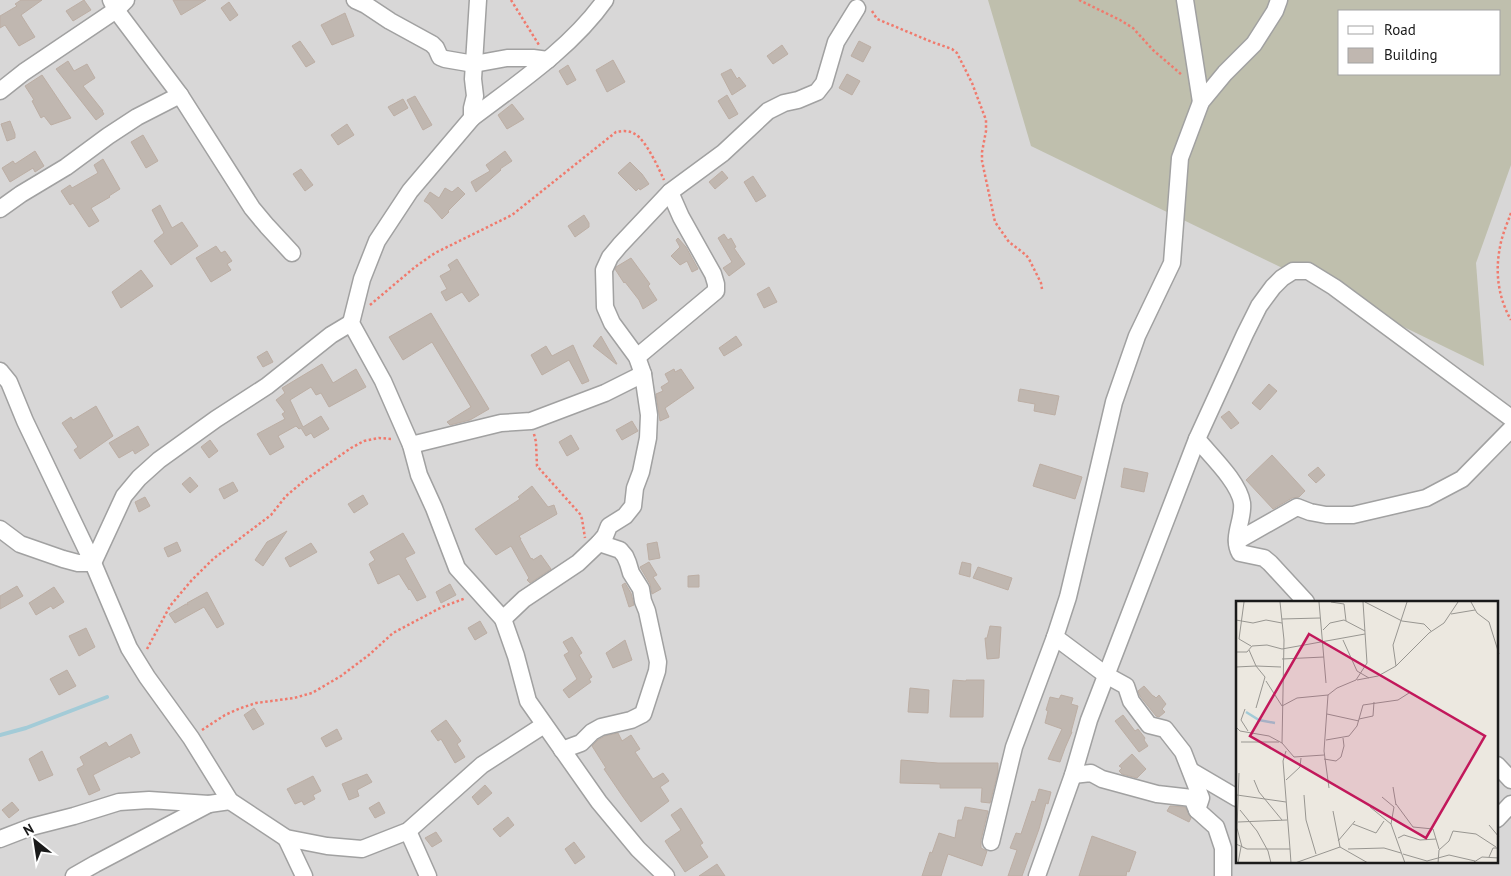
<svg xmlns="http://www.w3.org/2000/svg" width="1511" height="876" font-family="'PT Sans',sans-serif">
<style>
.residential{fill:#d8d7d7;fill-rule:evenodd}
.construction{fill:#bfbfad;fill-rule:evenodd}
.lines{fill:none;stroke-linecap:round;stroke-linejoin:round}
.stream{stroke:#a3cbd7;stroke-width:4}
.building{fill:#c0b7b0;stroke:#bcaea4}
.minor-casing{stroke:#a1a1a1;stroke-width:19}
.path{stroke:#f07a6d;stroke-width:2.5;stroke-dasharray:2.5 2.5;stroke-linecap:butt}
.minor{stroke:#fff;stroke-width:16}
.inset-river{fill:none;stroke:#a3cbd7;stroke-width:2.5}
.inset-road{fill:none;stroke:#989691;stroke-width:1}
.view{fill:#c2185b;fill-opacity:0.15;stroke:#c2185b;stroke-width:2.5}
.inset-edge{fill:none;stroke:#1a1a1a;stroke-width:2.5}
</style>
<rect width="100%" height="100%" fill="#ece8e0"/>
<path class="residential" d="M0,0H1511V876H0ZM1340,11H1500V74H1340ZM1237,602H1497V862H1237Z"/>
<path class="construction" d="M988,0H1511V165L1476,263L1484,366L1031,146ZM1340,11H1500V74H1340Z"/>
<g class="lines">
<path class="stream" d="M0,735L26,728L107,697"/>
</g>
<g class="building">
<path d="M21,0H42L21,15L35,37L19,46L5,25L0,28V16L17,6L15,4Z"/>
<path d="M84,0L91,10L73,21L66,11Z"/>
<path d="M173,0H206L181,15Z"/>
<path d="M229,2L238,15L230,21L221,8Z"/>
<path d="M345,13L354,36L332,45L321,25Z"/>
<path d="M300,41L315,62L306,67L292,46Z"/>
<path d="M859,41L871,47L863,62L851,56Z"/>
<path d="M782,45L788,54L773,64L767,56Z"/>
<path d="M613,60L625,82L607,92L596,70Z"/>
<path d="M68,61L74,71L87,64L95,78L83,86L103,111H102L104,114L96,120L56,69Z"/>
<path d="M568,65L576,80L567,85L559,71Z"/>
<path d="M731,69L737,79L739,77L746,86L732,95L721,74Z"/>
<path d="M847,74L860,81L852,95L839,88Z"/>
<path d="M42,75L71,118L51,125L44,116L41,118L32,101L34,100L25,86Z"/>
<path d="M727,95L738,114L729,119L718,101Z"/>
<path d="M415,96L432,125L423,130L407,100Z"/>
<path d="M403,99L408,108L394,116L388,107Z"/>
<path d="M512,104L524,119L507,129L498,115Z"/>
<path d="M10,121L15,134V138L7,141L1,124Z"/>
<path d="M347,124L354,135L338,145L331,135Z"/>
<path d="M143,135L158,161L146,168L131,142Z"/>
<path d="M35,151L44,166L35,172L33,168L10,182L2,168L13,161L15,164Z"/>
<path d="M505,151L512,161L500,169L501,170L476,192L471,182L490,171L486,165Z"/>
<path d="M103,159L120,189L109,196L110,197L91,208L99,221L89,227L73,203L70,205L61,191L70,185L72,188L98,173L94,165Z"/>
<path d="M630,162L642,174L649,184L640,190L639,188L636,191L618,173Z"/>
<path d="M301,169L313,185L305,191L293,174Z"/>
<path d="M722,171L728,178L715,189L709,182Z"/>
<path d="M753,176L766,196L756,202L744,182Z"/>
<path d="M458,187L465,194L448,211L449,212L442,219L429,204L424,201L430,192L439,198L445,188L452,192Z"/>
<path d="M160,205L172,228L182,222L198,246L171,265L154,241L164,233L152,210Z"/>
<path d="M584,215L589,223V227L575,237L568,226Z"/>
<path d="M724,234L728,240L731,238L736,247L734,248L745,264L729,276L723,268L732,262L718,238Z"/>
<path d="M678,238L686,247L698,269L692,272L687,261L680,265L671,256L680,247L676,240Z"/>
<path d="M216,246L221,253L225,251L232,261L227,264L231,270L211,282L196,258Z"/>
<path d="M631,258L650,284L648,286L657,300L643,309L639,300L625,282L624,283L615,269L616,267Z"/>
<path d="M457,259L479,295L469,302L462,292L446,301L441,292L447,289L440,276L451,270L448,265Z"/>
<path d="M141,270L153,286L121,308L112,292Z"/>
<path d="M769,287L777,302L764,308L757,294Z"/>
<path d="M431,313L489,409L470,420L450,425L447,422L471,407L432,342L403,360L389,337Z"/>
<path d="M601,336L617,364H616L593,346Z"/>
<path d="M736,336L742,345L724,356L719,348Z"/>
<path d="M573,345L589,381L582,384L569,360L542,375L531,355L546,346L552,356Z"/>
<path d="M267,351L273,362L263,367L257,357Z"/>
<path d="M322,364L333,383L356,369L366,387L329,407L321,393L316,395L311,387L290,400L303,427L321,416L329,429L314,438L311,433L306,436L301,428L299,429L296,426L278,436L284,447L270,455L257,434L285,419L282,414L285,412L276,400L285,393L282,388Z"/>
<path d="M674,369L675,372L681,369L694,388L665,408L669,417L660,421L656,394L663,391L661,387L669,382L665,374Z"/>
<path d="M1269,384L1277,391L1260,410L1252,403Z"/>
<path d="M1020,389L1059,396L1055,415L1034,411L1035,404L1018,401Z"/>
<path d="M96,406L113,436L80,459L74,450L78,447L62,423L71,417L73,420Z"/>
<path d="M1229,411L1239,423L1231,429L1221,417Z"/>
<path d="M632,421L638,431L622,440L616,430Z"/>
<path d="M138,426L149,445L135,454L133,450L119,458L109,443Z"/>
<path d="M571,435L579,449L567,456L559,442Z"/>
<path d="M210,440L218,451L209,458L201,447Z"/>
<path d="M1272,455L1305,491L1299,497L1292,498L1273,509L1246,480Z"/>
<path d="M1040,464L1082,477L1075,499L1033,486Z"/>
<path d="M1318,467L1325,475L1316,483L1308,475Z"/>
<path d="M1124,468L1148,473L1144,492L1121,487Z"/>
<path d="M190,477L198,486L190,493L182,484Z"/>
<path d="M233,482L238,491L224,499L219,489Z"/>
<path d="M532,486L548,507L554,505L557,514L519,536L521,539H520L531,559L532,558L533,560L541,555L551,569L530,583L527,580L529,578L511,546L496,555L475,529L520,499L518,497Z"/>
<path d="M363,495L368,504L354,513L348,504Z"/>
<path d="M145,497L150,506L139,512L135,502Z"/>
<path d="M287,531L263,566L255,560L267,542Z"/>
<path d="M403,533L415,553L405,558L426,597L417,601L410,589L409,590L399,574L378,584L369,564L375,560L370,552Z"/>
<path d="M177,542L181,551L168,557L164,548Z"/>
<path d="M657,542L660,558L649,560L647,544Z"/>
<path d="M311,543L317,552L290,567L285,558Z"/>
<path d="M649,562L657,575L653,577L661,589L652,594L650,584L640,567Z"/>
<path d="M962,562L971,564L970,577L959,574Z"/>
<path d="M978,567L1012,578L1008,590L973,578Z"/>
<path d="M699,575V587H688V576Z"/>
<path d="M625,583L631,593L634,605L629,607L622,585Z"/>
<path d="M450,584L456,595L441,603L436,592Z"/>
<path d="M17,586L23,596L0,609V596Z"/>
<path d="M54,587L64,602L53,609L51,606L36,615L29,603Z"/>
<path d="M207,592L224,624L217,628L204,607L175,623L169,614L186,604L188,605L187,603Z"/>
<path d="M480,621L487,633L475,640L468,628Z"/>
<path d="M990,626L1001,627L999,658L987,659L985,638H987Z"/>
<path d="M86,628L95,647L79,656L69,636Z"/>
<path d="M572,637L582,653L579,655L592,677L589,679L591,682L569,698L563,690L577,679L564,655L569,652L563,642Z"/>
<path d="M625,640L632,660L613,668L606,653Z"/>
<path d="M67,670L76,686L59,695L50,679Z"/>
<path d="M953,680L966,681V680H984L983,717H950Z"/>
<path d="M1144,686L1153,696H1154L1156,698L1159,695L1166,704L1162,709L1165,712L1159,717L1156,716L1140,696L1138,691Z"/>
<path d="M910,688L929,690L928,713L908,712Z"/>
<path d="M1061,695L1073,698L1071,704L1078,706L1071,732H1072L1065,748L1060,762L1048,759L1062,729L1045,723L1048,711L1046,710L1050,697L1059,699Z"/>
<path d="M254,708L264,724L253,730L244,715Z"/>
<path d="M1123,715L1135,731L1138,729L1145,738L1144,740L1148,746L1139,752L1115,721Z"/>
<path d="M446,720L461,741L457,744L465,757L455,763L441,739L438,741L431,731Z"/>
<path d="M337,729L342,739L326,747L321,738Z"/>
<path d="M618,733L622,741L631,735L640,749L635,752L653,779L663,773L669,781L660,787L669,801L641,822L623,797L604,769L606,768L592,746L598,740L605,736Z"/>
<path d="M131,734L140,753L131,758L130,756L93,775L100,790L89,795L77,769L84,765L80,757L106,742L109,747Z"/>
<path d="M42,751L53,775L39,781L29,759Z"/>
<path d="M1132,754L1146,769L1137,778L1122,774L1119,771L1122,768L1119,766Z"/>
<path d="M901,760L938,763H998V772L990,803L981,802L982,788H940V784L900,783Z"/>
<path d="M367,774L372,782L357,790L359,796L349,800L342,784Z"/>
<path d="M313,776L321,791L313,795L315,799L304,805L302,801L295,804L287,789Z"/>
<path d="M485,785L492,793L478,805L472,797Z"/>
<path d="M1039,789L1051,792L1048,804L1046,803L1039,829L1022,876H1008L1017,850L1010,848L1016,833L1021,834L1032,801L1035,802Z"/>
<path d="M12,802L19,810L9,818L2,810Z"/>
<path d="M379,802L385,813L375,818L369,808Z"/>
<path d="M1170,806L1185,807L1191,818L1189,822L1167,811Z"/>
<path d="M965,807L988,811L981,840V848L987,851L982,866L948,854L941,876H922L930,852L932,853L939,833L955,838L958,820H962Z"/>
<path d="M681,808L703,843L700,845L708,857L685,872L665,841L681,830L671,815Z"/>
<path d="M508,817L514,825L500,837L493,829Z"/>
<path d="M436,832L442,841L432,847L425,838Z"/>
<path d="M1092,836L1136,852L1129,872L1127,871L1126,876H1079Z"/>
<path d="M574,842L585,857L575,864L565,849Z"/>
<path d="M717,864L725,876H699Z"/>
</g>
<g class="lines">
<defs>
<g id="minor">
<path d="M111,0L116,10L180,95L252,208L267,226L292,253"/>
<path d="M355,0L366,5L390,21L432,44L436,48L440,57L445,59L474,64L507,58H533L548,60"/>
<path d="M478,0L473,79L475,96L472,108V118L410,191L377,241L362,279L351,323L383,381L411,445L419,475L434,508L457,568L503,619L516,656L528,701L599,802L638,849L666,876"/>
<path d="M1185,0L1201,102"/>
<path d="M0,91L24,72L116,10L126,0"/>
<path d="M472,118C517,84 572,47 605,0"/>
<path d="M0,209L21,194L66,167L108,136L137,117L180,95"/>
<path d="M637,357L716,291V284L713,274L681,217L670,192"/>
<path d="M0,371L9,382L25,421L93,563L129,648L147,677L191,738L230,801L286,838L327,846L362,849L408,831L482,765L544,725"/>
<path d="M1197,439C1210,455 1239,482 1242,503C1244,520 1231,537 1240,553L1264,558L1270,563L1306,602"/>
<path d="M411,445L501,423L531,421L605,393L643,374"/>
<path d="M0,529L20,544L63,559L78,563H93L124,496L139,478L159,460L216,419L267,386L331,335L351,323"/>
<path d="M1237,541L1297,507L1310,512L1326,515H1353L1426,498L1462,479L1511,429"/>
<path d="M503,619L524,599L578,563L599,543L605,536L609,526L625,516L633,506L635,488L641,472L648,438L649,415L643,374L637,357L612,323L605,307L604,270L610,257L620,245L670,192L723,153L768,111L784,103L798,100L817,92L824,83L836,42L857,8"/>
<path d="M562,750L581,743L592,732L601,727L631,720L643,714L657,671L658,662L647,611L643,601L641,589L631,573L628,563L625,556L620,550L599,543"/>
<path d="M1497,765L1511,780"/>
<path d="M1191,771L1237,798"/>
<path d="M1073,775L1091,773L1102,779L1157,794L1192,798L1197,810L1216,827L1223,848V876"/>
<path d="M1197,810L1201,798L1183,752L1165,729L1149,725L1131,701L1126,686L1106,675L1055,637L1068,597L1093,492L1114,402L1137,336L1172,263L1180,158L1201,102L1225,73L1254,44L1275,11L1279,0"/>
<path d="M1497,819L1511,804"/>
<path d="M408,831L428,876"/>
<path d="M286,838L304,876"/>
<path d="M0,839L31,827L74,816L119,802L149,800L209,804L230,801"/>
<path d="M991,842L1014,747L1055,637"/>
<path d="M74,876L95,864L209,804"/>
<path d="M1037,876L1073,775L1089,720L1197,439L1245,334L1259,306L1273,287L1282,278L1293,271H1308L1334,287L1511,418"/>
</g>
</defs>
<use href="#minor" class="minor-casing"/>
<g class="path">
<path d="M511,0L539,45"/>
<path d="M1079,0L1120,20L1133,28L1153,50L1182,75"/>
<path d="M872,11L877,19L932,42L952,49L957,53L972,83L986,120V131L982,152V161L995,222L1009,242L1026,255L1029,259L1041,283L1042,289"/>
<path d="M1511,213C1507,224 1502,235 1500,247C1495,272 1498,297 1511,320"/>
<path d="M370,305L415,267L435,253L512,215L616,132C622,131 629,130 635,134C646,140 659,169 664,180"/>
<path d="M534,434L536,442L537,466L580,514L582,519L585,538"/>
<path d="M147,649L170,606L191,581L213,559L271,515L286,496L305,480L351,448L364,441L379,438L392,439"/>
<path d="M202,730L225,715L241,708L256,703L294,698L312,693L341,676L370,654L393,633L442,607L466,598"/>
</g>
<use href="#minor" class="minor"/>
</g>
<g transform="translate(1236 601)">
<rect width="262" height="262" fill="#ece8e0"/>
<path class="inset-river" d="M10,111L23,119L39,122"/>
<path class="inset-road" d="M8,1L3,38L15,45M44,1L48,39L46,142L58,156L88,154M83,1L90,82M95,1L108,3L110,20M129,1L166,20L188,23L195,30M235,1L241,12L253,21L263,53M215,13L239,9M46,18L84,17M0,19L17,22L30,19L46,22M87,29L94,22L108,19L129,30M107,39L121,70L133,77M13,49L20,65L45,66M0,51H11L16,45L31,44L46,48L129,33M46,58L88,56M160,65L193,32L208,22L222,1M0,66L20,65L29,76L20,107M121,79L142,75L160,65L157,44L171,1M30,80L46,105L61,97L92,94M9,108L5,119L12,130M91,113L123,120M123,118L137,115L138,101M0,126L4,130L33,135L46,142M90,139L113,135L121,125L127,104L162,99L173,92M5,141H43M50,150L47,160L54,248M88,158L100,160L105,156L108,145L107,137M3,172L1,227L6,246M18,179L23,191L46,219M50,179L64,166L65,157M157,186L160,204M93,187L88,150L92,94L101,87L120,79L131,62L127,1M1,194L50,201M68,194L70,219L80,253M146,196L158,206L155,223L169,262M160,203L177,226L197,228M134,206L155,223M4,209L21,230L32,250L35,262M97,210L104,246M2,221L51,219M117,223L140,232L148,220M253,224L263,236M197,228L203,248M162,237L168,234L184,239L200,238M102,240L119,220M0,243L11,248H54L55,262M112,248L148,247L165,252M167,253L191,260M253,256L257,247H263M191,260L213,254L239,260M238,261L246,256L263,257M2,262L5,246M59,262L104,246L132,262M202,262L203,249L213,240L217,230L240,233L260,246"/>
<path class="view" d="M73,33L249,135L190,237L14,135Z"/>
<rect width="262" height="262" class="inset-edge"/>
</g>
<rect x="1338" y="10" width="162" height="65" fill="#ffffff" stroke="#a3a3a3"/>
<rect x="1348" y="26" width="25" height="8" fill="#ffffff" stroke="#a3a3a3"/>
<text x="1384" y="35" font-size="15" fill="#1a1a1a">Road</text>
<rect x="1348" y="48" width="25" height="15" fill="#c0b7b0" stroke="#a3a3a3"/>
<text x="1384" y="60" font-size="15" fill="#1a1a1a">Building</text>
<g transform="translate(35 841) rotate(330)" stroke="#ffffff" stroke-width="4" paint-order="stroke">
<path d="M0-4L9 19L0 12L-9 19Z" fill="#1a1a1a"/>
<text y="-8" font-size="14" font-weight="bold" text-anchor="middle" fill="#1a1a1a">N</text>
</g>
</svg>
